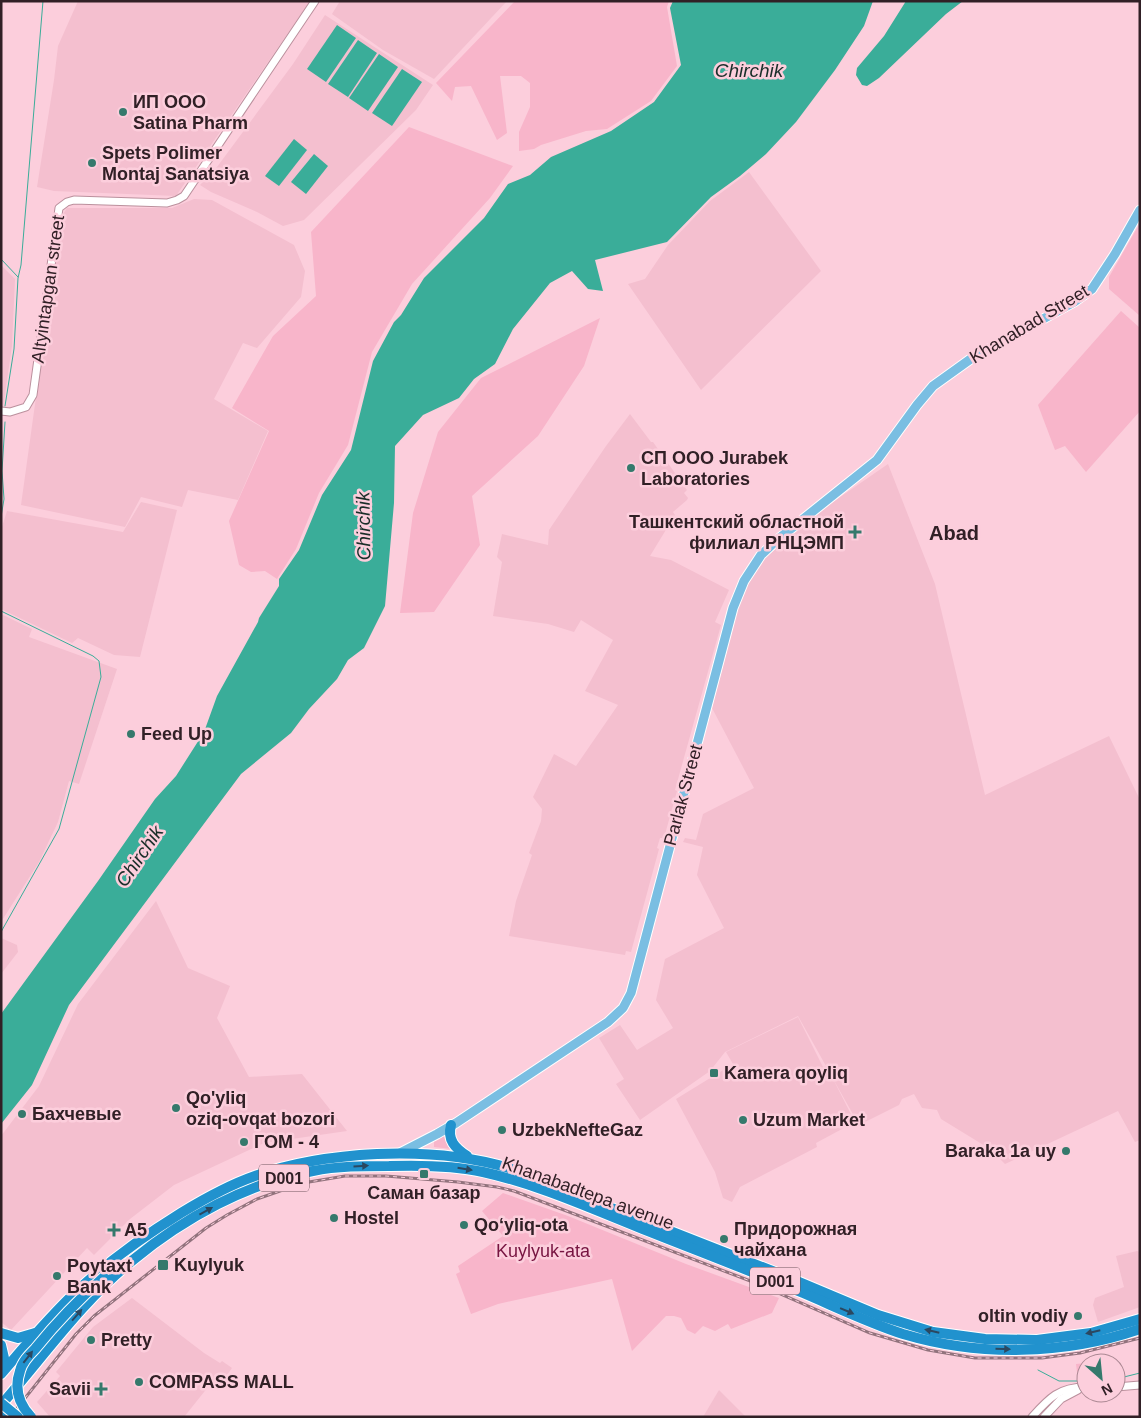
<svg xmlns="http://www.w3.org/2000/svg" width="1141" height="1418" font-family="Helvetica,sans-serif">
<style>
.built{fill:#f4bfcf}
.green{fill:#f8b5ca}
.water{fill:#3aad99}
.lines{fill:none;stroke-linecap:round;stroke-linejoin:round}
.stream{stroke:#3aad99;stroke-width:1}
.minor-casing{stroke:#bb909d;stroke-width:9}
.major-casing{stroke:#fff;stroke-width:11}
.highway-casing{stroke:#fff;stroke-width:12}
.minor{stroke:#fff;stroke-width:7}
.major{stroke:#7abee2;stroke-width:9}
.highway{stroke:#2192ce;stroke-width:10}
.rail-casing{stroke:#92737d;stroke-width:3}
.rail{stroke:#fccedc;stroke-width:1;stroke-dasharray:4;stroke-linecap:butt}
.highway-bridge-casing{stroke:#fff;stroke-width:12;stroke-linecap:butt}
.highway-bridge{stroke:#2192ce;stroke-width:10}
.oneway{fill:#2b4861}
.poi-dot{fill:#35796c;stroke:#fccedc;stroke-width:2}
.labels{text-anchor:middle;stroke-width:5;stroke-linejoin:round;paint-order:stroke}
.shield{fill:#fccedc;stroke:#6e545d;stroke-width:1}
.shield-label{font-size:16px;font-weight:bold;fill:#312026}
.poi-label{font-size:18px;font-weight:bold;fill:#312026;stroke:#fccedc;text-anchor:start}
.street-label{font-size:18px;fill:#312026;stroke:#fccedc}
.park-label{font-size:18px;fill:#771441;stroke:#fccedc}
.water-label{font-size:19px;font-style:italic;fill:#1a2e29;stroke:#fccedc}
.quarter-label{font-size:20px;font-weight:bold;fill:#312026;stroke:#fccedc}
</style>
<rect width="100%" height="100%" fill="#fccedc"/>
<g class="built">
<path d="M78,1H310L176,196L54,191L37,187L54,80L58,46Z"/>
<path d="M340,1H507L434,79L383,50L332,14Z"/>
<path d="M325,15L433,85L416,110L304,220L283,226L257,212L211,192L200,185L217,167L293,64Z"/>
<path d="M749,172L821,271L701,390L628,284L645,279L668,245L710,201Z"/>
<path d="M194,199L212,200L294,245L305,271L301,297L257,348L243,343L214,399L268,431L238,500L188,490L182,507L141,497L125,527L21,505L61,217L67,208H172Z"/>
<path d="M1,265L15,279L12,346L3,408H1Z"/>
<path d="M630,414L651,442H653L687,490L684,493L688,498L687,500L673,512L675,515L650,556L671,560L729,590L715,622L721,625L675,790L677,791L664,838H660L657,848L659,849L631,952L626,951L625,955L509,936L516,901L532,855L529,853L541,821L542,809L533,797L554,754L576,766L618,705L585,691L613,640L581,620L574,632L548,624L493,616L502,562L497,557L502,534L548,545L549,530L606,446Z"/>
<path d="M888,464L935,584L985,795L1109,736L1140,800V1140L1135,1142L1118,1111L1005,1164L990,1149L941,1119L937,1110L922,1108L914,1094L902,1099L899,1105L859,1125L832,1077L855,1122L816,1143L817,1147L740,1187L732,1202L723,1198L715,1172L676,1099L733,1064L726,1052L798,1017L823,1067L826,1066L798,1016L725,1052L710,1071L640,1120L616,1084L624,1079L599,1038L620,1025L637,1050L673,1028L656,1000L665,959L724,928L697,875L703,847L683,842L685,838L696,840L703,814L754,788L712,708L742,593L767,555L778,543L812,521L820,511Z"/>
<path d="M141,502L177,510L140,657L114,655L78,638L72,643L1,609V530L7,511L123,532Z"/>
<path d="M1,614L32,629L29,637L117,669L79,784L69,781L58,822L39,862L1,922Z"/>
<path d="M156,901L188,968L230,986L217,1018L249,1077L302,1074L347,1131L264,1143L174,1185L130,1219L94,1255L87,1248L11,1330L1,1322V1136L39,1086L78,1004Z"/>
<path d="M1,938L17,945L18,952L1,974Z"/>
<path d="M1137,1251L1140,1252V1307L1098,1322L1093,1305L1095,1298L1124,1287L1116,1256Z"/>
<path d="M132,1298L204,1353L220,1363L222,1361L232,1368L227,1375L208,1387L184,1417H50L37,1402L60,1376L56,1372L93,1327Z"/>
<path d="M719,1390L746,1417H703Z"/>
</g>
<g class="green">
<path d="M515,1H669L667,7L677,66L651,101L607,129L586,131L541,145L534,149L519,151V132L530,107V83L521,76H500L507,133L497,140L471,86L455,87L452,101L436,83Z"/>
<path d="M409,127L513,166L490,198L412,284L372,352L348,445L319,493L296,549L277,579L265,571L251,572L239,565L229,521L269,431L232,408L273,336L316,296L311,232Z"/>
<path d="M1140,223V316L1109,289V277Z"/>
<path d="M1121,311L1140,328V411L1086,472L1065,446L1055,450L1038,405Z"/>
<path d="M600,318L584,366L538,436L472,496L480,545L434,612L400,613L413,513L438,432L481,378Z"/>
<path d="M446,1133V1141L452,1149L434,1147V1141Z"/>
<path d="M503,1193L568,1216L686,1264L779,1298L772,1313L731,1329L728,1324L715,1331L703,1326L695,1334L687,1330L681,1318L674,1316H666L632,1351L612,1279L498,1304L471,1314L456,1274L460,1272L458,1266L503,1236L482,1211Z"/>
<path d="M1086,1363V1379L1078,1380L1076,1364Z"/>
</g>
<g class="water">
<path d="M673,1H873L864,26L835,70L796,122L766,154L740,176L711,197L667,242L595,260L603,291L588,289L572,271L550,283L513,329L495,364L474,379L459,398L423,415L395,446L394,503L385,606L364,648L348,660L337,679L309,709L291,733L241,774L69,1005L32,1085L1,1124V1014L98,881L155,799L176,776L204,732L217,696L258,622L259,618L279,586V579L299,550L322,495L351,450L373,361L394,322L401,315L424,278L484,218L508,184L530,175L551,157L611,131L654,102L681,65L670,8Z"/>
<path d="M906,1H963L946,14L879,78L867,86L862,85L856,75L857,68L884,36Z"/>
<path d="M337,25L356,38L326,82L307,69Z"/>
<path d="M358,40L377,53L348,97L328,84Z"/>
<path d="M379,54L398,67L368,111L349,98Z"/>
<path d="M402,69L422,82L392,126L372,113Z"/>
<path d="M294,139L307,150L279,186L265,176Z"/>
<path d="M314,154L328,166L306,194L291,182Z"/>
</g>
<g class="lines">
<g class="stream">
<path d="M1,259L18,277"/>
<path d="M5,406L14,349L18,278L21,265L43,1"/>
<path d="M1,517L4,499L2,471L5,422"/>
<path d="M1,611L93,656L99,661L101,677L59,829L1,932"/>
<path d="M1038,1370L1059,1381H1086"/>
<path d="M1116,1379L1140,1373"/>
</g>
<defs>
<g id="minor">
<path d="M1,411L10,412L26,407L33,395L59,208L67,202L74,200L167,203L177,200L184,196L315,1"/>
<path d="M1116,1387L1140,1385"/>
<path d="M1032,1417C1049,1398 1059,1387 1086,1387"/>
<path d="M1044,1417L1061,1399L1078,1390"/>
</g>
<path id="major" d="M400,1153L437,1134L456,1123L608,1022L623,1008L631,993L733,608L744,581L761,555L777,540L877,460L917,405L933,386L972,358L1074,302L1092,289L1115,254L1140,210"/>
<g id="highway">
<path d="M451,1125C447,1140 455,1148 467,1156"/>
<path d="M1,1333L18,1338L35,1333"/>
<path d="M1,1345L4,1358L1,1370"/>
<path d="M1,1374C26,1345 50,1316 78,1290C109,1261 144,1236 181,1213C204,1199 229,1185 255,1176C294,1162 336,1156 377,1154C424,1152 467,1155 512,1169L785,1276L878,1315L933,1332L985,1339L1037,1340L1091,1333L1140,1319"/>
<path d="M1,1405C44,1356 82,1301 133,1260C184,1218 247,1183 313,1171C338,1166 363,1166 389,1166C420,1165 452,1165 483,1172C537,1184 588,1207 638,1227C693,1249 749,1270 803,1293C836,1307 869,1323 903,1334C980,1357 1064,1355 1140,1329"/>
<path d="M1,1411L9,1417"/>
</g>
</defs>
<use href="#minor" class="minor-casing"/>
<use href="#major" class="major-casing"/>
<use href="#highway" class="highway-casing"/>
<use href="#minor" class="minor"/>
<use href="#major" class="major"/>
<use href="#highway" class="highway"/>
<defs>
<path id="rail" d="M10,1417L76,1334L94,1316L206,1228L227,1215L257,1199L303,1183L345,1176H386L458,1182L497,1187L514,1191L753,1282L870,1333L928,1350L975,1358H1042L1080,1353L1140,1338"/>
</defs>
<use href="#rail" class="rail-casing"/>
<use href="#rail" class="rail"/>
<defs>
<g id="highway-bridge">
<path d="M1,1403L18,1417"/>
<path d="M31,1417C19,1404 14,1388 20,1371C22,1362 29,1355 35,1349C56,1323 79,1299 104,1277"/>
</g>
</defs>
<use href="#highway-bridge" class="highway-bridge-casing"/>
<use href="#highway-bridge" class="highway-bridge"/>
</g>
<defs><path id="oneway-solid" d="M-6-.8H1V-3.2L6.5 0L1 3.2V.8H-6Z" transform="scale(1.25)"/></defs>
<g class="oneway">
<use href="#oneway-solid" transform="translate(361 1166) rotate(-3)"/>
<use href="#oneway-solid" transform="translate(465 1169) rotate(9)"/>
<use href="#oneway-solid" transform="translate(206 1211) rotate(-29)"/>
<use href="#oneway-solid" transform="translate(847 1311) rotate(23)"/>
<use href="#oneway-solid" transform="translate(77 1315) rotate(-49)"/>
<use href="#oneway-solid" transform="translate(932 1331) rotate(-167)"/>
<use href="#oneway-solid" transform="translate(1093 1332) rotate(167)"/>
<use href="#oneway-solid" transform="translate(1003 1349) rotate(2)"/>
<use href="#oneway-solid" transform="translate(28 1357) rotate(-52)"/>
</g>
<g class="poi-dot">
<circle cx="123" cy="112" r="5"/>
<circle cx="92" cy="163" r="5"/>
<circle cx="631" cy="468" r="5"/>
<path d="M852.5 524.5h5v5h5v5h-5v5h-5v-5h-5v-5h5z"/>
<circle cx="131" cy="734" r="5"/>
<rect x="709" y="1068" width="10" height="10" rx="2.5"/>
<circle cx="176" cy="1108" r="5"/>
<circle cx="22" cy="1114" r="5"/>
<circle cx="743" cy="1120" r="5"/>
<circle cx="502" cy="1130" r="5"/>
<circle cx="244" cy="1142" r="5"/>
<circle cx="1066" cy="1151" r="5"/>
<rect x="419" y="1169" width="10" height="10" rx="2.5"/>
<circle cx="334" cy="1218" r="5"/>
<circle cx="464" cy="1225" r="5"/>
<path d="M111.5 1222.5h5v5h5v5h-5v5h-5v-5h-5v-5h5z"/>
<circle cx="724" cy="1239" r="5"/>
<rect x="157" y="1259" width="12" height="12" rx="2.5"/>
<circle cx="57" cy="1276" r="5"/>
<circle cx="1078" cy="1316" r="5"/>
<circle cx="91" cy="1340" r="5"/>
<circle cx="139" cy="1382" r="5"/>
<path d="M98.5 1381.5h5v5h5v5h-5v5h-5v-5h-5v-5h5z"/>
</g>
<g class="labels">
<g class="shield">
<rect x="259" y="1164.5" width="50" height="27" rx="4"/>
<rect x="750" y="1267.5" width="50" height="27" rx="4"/>
</g>
<g class="shield-label">
<text x="284" y="1184">D001</text>
<text x="775" y="1287">D001</text>
</g>
<g class="poi-label">
<text x="133" y="108">ИП ООО<tspan x="133" dy="21">Satina Pharm</tspan></text>
<text x="102" y="159">Spets Polimer<tspan x="102" dy="21">Montaj Sanatsiya</tspan></text>
<text x="641" y="464">СП ООО Jurabek<tspan x="641" dy="21">Laboratories</tspan></text>
<text x="844" y="528" text-anchor="end">Ташкентский областной<tspan x="844" dy="21">филиал РНЦЭМП</tspan></text>
<text x="141" y="740">Feed Up</text>
<text x="724" y="1079">Kamera qoyliq</text>
<text x="186" y="1104">Qo'yliq<tspan x="186" dy="21">oziq-ovqat bozori</tspan></text>
<text x="32" y="1120">Бахчевые</text>
<text x="753" y="1126">Uzum Market</text>
<text x="512" y="1136">UzbekNefteGaz</text>
<text x="254" y="1148">ГОМ - 4</text>
<text x="1056" y="1157" text-anchor="end">Baraka 1a uy</text>
<text x="424" y="1199" text-anchor="middle">Саман базар</text>
<text x="344" y="1224">Hostel</text>
<text x="474" y="1231">Qo‘yliq-ota</text>
<text x="734" y="1235">Придорожная<tspan x="734" dy="21">чайхана</tspan></text>
<text x="124" y="1236">A5</text>
<text x="174" y="1271">Kuylyuk</text>
<text x="67" y="1272">Poytaxt<tspan x="67" dy="21">Bank</tspan></text>
<text x="1068" y="1322" text-anchor="end">oltin vodiy</text>
<text x="101" y="1346">Pretty</text>
<text x="149" y="1388">COMPASS MALL</text>
<text x="91" y="1395" text-anchor="end">Savii</text>
</g>
<g class="street-label">
<text transform="translate(48 289) rotate(-82)" y="6">Altyintapgan street</text>
<text transform="translate(1029 324) rotate(-31)" y="6">Khanabad Street</text>
<text transform="translate(683 795) rotate(-75)" y="6">Parlak Street</text>
<text transform="translate(588 1193) rotate(20)" y="6">Khanabadtepa avenue</text>
</g>
<g class="park-label">
<text x="543" y="1257">Kuylyuk-ata</text>
</g>
<g class="water-label">
<text x="749" y="77">Chirchik</text>
<text transform="translate(363 526) rotate(-91)" y="7">Chirchik</text>
<text transform="translate(139 856) rotate(-56)" y="7">Chirchik</text>
</g>
<g class="quarter-label">
<text x="954" y="540">Abad</text>
</g>
</g>
<rect width="1141" height="1418" fill="none" stroke="#312026" stroke-width="5"/>
<g transform="translate(1101 1378) rotate(153)"><circle r="24" fill="#fccedc" stroke="#ab8893"/>
<path d="M0-4L9 19L0 12L-9 19Z" fill="#35796c"/>
<text y="-8" font-size="14" font-weight="bold" text-anchor="middle" fill="#312026">N</text>
</g>
</svg>
